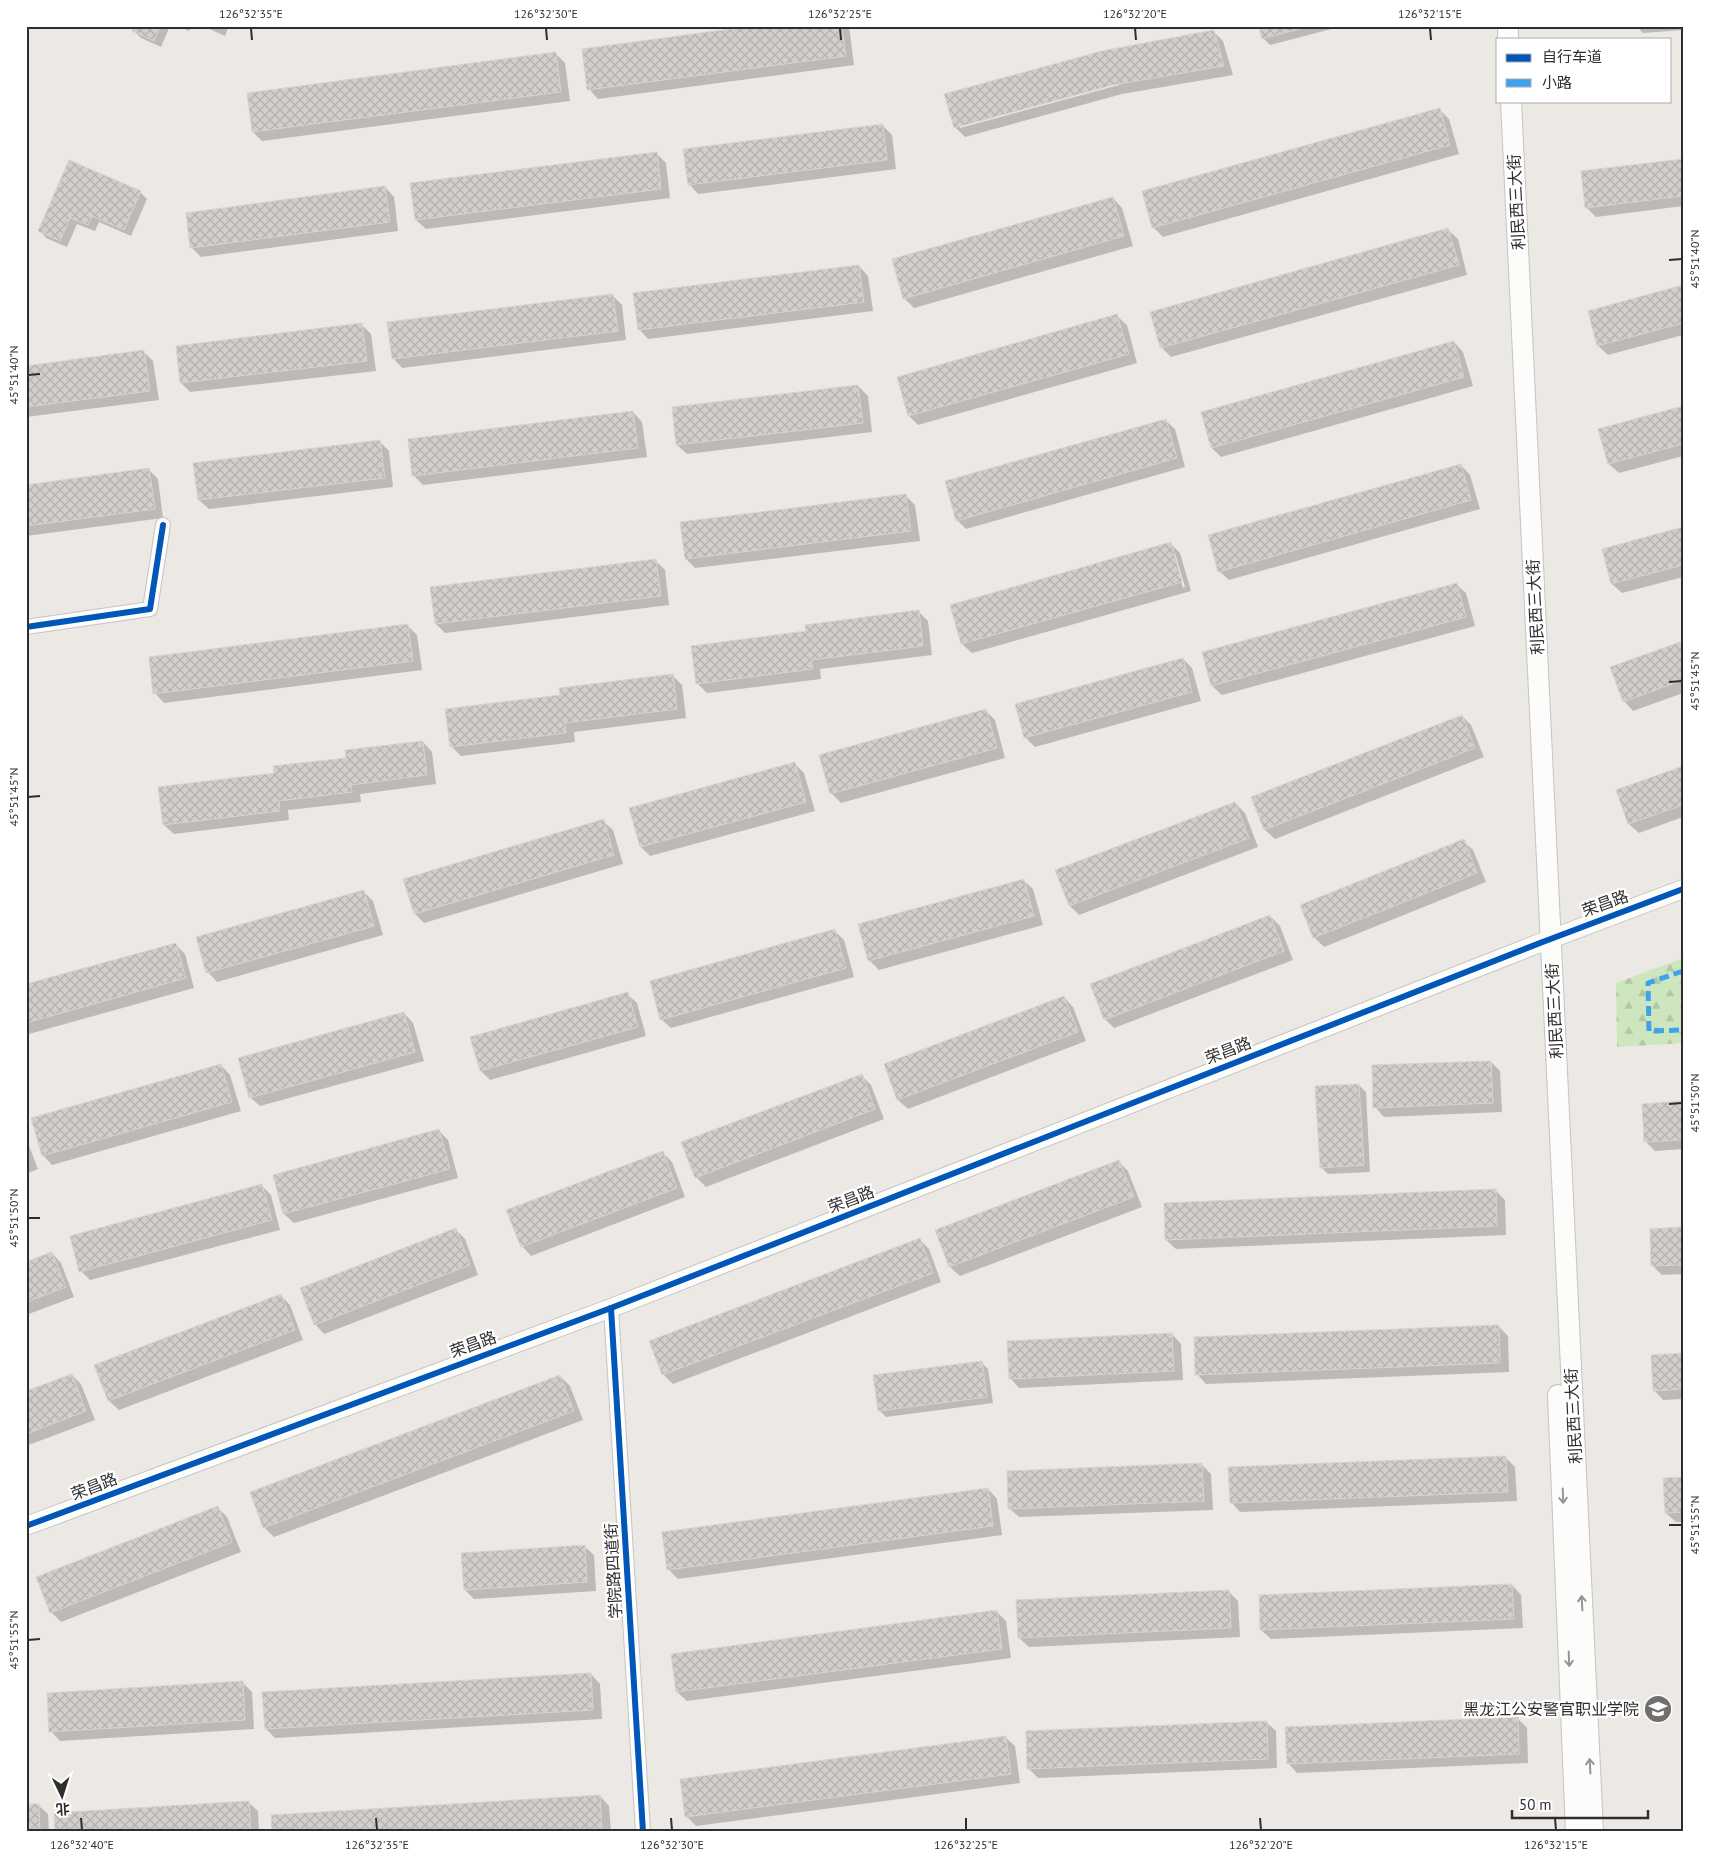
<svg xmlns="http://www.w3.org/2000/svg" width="1709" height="1858" font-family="'PT Sans','Noto Sans SC',sans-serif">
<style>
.forest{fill:url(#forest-firs)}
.shadow{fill:#0003;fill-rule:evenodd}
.building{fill:url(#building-cross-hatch);stroke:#d7d4d0}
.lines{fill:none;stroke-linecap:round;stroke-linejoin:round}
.minor-casing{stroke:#c5c4c5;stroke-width:16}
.tertiary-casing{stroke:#c5c4c5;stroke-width:20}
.secondary-casing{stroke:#c5c4c5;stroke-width:22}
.minor{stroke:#fcfcfb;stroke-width:14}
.tertiary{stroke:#fcfcfb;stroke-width:18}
.secondary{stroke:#fcfcfb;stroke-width:20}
.quiet{stroke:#3ea3eb;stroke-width:5;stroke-dasharray:10 5;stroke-linecap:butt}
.cycleway-casing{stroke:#fff;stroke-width:9}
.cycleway{stroke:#0057b8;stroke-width:6}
.oneway{stroke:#959594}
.ticks{fill:none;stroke:#2e2e2e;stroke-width:2}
.labels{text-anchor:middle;stroke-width:4.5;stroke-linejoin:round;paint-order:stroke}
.street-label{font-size:16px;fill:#2e2e2e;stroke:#fff}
.poi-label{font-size:16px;fill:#2e2e2e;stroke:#fff;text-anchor:end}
.neatline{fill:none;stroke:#2e2e2e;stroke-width:2}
.ticks-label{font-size:12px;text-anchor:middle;fill:#2e2e2e}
</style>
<defs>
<pattern id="forest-firs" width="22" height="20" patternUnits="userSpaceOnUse" patternTransform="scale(1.25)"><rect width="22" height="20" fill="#cee6be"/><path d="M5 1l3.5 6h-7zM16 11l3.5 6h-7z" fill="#b1c6a4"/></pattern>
<pattern id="building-cross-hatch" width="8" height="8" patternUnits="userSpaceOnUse" patternTransform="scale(1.25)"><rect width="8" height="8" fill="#d1cecb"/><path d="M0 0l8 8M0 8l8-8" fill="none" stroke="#b4b1af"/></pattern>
</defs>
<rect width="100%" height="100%" fill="#ece8e4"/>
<path class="forest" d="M1683,958V1043L1617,1047L1616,983Z"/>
<g class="shadow">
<path d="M136,26H170L161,47L141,38L134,31Z"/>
<path d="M177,26H191L189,31Z"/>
<path d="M203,26H229L225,36Z"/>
<path d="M762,26H849L854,65L598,99L589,89Z"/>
<path d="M1260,26H1343L1270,45L1263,38Z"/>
<path d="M1636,26H1683V30L1643,33Z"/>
<path d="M1214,32L1223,41L1233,75L1122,94L965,137L955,127L946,95L1103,52ZM1118,83L1119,85L960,128V125Z"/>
<path d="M556,54L565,63L570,101L262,141L253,132Z"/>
<path d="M1440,110L1449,119L1459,154L1163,237L1153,227Z"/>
<path d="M882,125L892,135L896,169L698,194L689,184Z"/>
<path d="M656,153L666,163L670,198L426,229L416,220L412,184Z"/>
<path d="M1683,161V206L1596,217L1586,207Z"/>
<path d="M69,162L140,192L147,199L131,236L99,222L95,231L77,224L67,247L46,238L40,231Z"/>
<path d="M385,187L394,197L398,231L201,257L192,248Z"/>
<path d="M1113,198L1122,208L1133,246L914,308L904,298Z"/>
<path d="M1448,230L1458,239L1467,275L1171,357L1162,348Z"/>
<path d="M859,266L868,276L873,311L648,339L639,329Z"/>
<path d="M1683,286V335L1608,355L1598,346L1589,312Z"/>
<path d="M612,295L622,305L626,340L402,368L393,358Z"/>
<path d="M1117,316L1127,325L1137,363L918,425L909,416Z"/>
<path d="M362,325L371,334L376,371L190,392L181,383Z"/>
<path d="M1454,342L1463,352L1473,386L1221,457L1212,448L1202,413Z"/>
<path d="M144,352L153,361L159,400L26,417V367Z"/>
<path d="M858,386L868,396L872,432L687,454L677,445Z"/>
<path d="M1683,407V456L1619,473L1609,464L1600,430Z"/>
<path d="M633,412L642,422L647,457L423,485L413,475Z"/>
<path d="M1165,420L1175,429L1185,467L966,529L957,520Z"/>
<path d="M380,442L389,451L393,487L209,509L199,500Z"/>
<path d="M1461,465L1470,475L1480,509L1229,580L1219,571Z"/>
<path d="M149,470L158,479L163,518L26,536V486Z"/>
<path d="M906,496L915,505L920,541L695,568L686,559Z"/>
<path d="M1683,528V577L1622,593L1612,584L1603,550Z"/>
<path d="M1170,543L1180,553L1191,591L972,653L962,644ZM1173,553H1175L1185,587L1183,588Z"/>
<path d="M656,561L665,570L669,605L445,633L436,624Z"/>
<path d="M1456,584L1466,593L1475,626L1222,695L1212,686Z"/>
<path d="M919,612L928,621L932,655L820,669L821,679L707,693L697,683L808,632Z"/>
<path d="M408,626L417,635L422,670L164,703L155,693Z"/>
<path d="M1683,642V693L1633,711L1624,701Z"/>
<path d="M1183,659L1192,668L1201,701L1035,747L1025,737Z"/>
<path d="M672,675L682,685L686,718L574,732L575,742L461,756L451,746L562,696Z"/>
<path d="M985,710L995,720L1005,758L841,803L832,794L821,756Z"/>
<path d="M1462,716L1471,725L1484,757L1275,839L1265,830L1253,798Z"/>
<path d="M423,742L432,752L436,784L360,794L361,802L288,810L289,820L174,834L164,825L276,774Z"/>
<path d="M795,764L804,773L815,811L650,856L641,847Z"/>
<path d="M1683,767V817L1639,833L1629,824L1617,791Z"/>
<path d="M1235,803L1245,813L1258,847L1079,915L1070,906Z"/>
<path d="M603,821L613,830L623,864L424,923L415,914L405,880Z"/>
<path d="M1463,841L1473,850L1486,882L1324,947L1314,937Z"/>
<path d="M1023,880L1033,889L1043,925L879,970L870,961L860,925Z"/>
<path d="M364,892L373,901L383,935L217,982L208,972Z"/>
<path d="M1270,916L1280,926L1293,960L1114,1028L1105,1019Z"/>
<path d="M835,931L844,940L854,977L671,1028L661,1019Z"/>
<path d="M175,944L185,954L194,988L29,1034L26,1032V986Z"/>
<path d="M627,994L637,1003L646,1036L490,1080L481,1071L471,1037Z"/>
<path d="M1064,997L1073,1007L1086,1041L908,1109L898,1100L885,1065Z"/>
<path d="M404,1013L413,1023L424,1061L260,1106L250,1097Z"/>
<path d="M1491,1062L1500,1071L1502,1112L1384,1117L1375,1107Z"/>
<path d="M221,1065L230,1075L241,1111L52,1165L43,1155Z"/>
<path d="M861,1075L871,1085L884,1119L706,1187L696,1177Z"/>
<path d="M1359,1085L1366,1092L1370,1172L1328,1174L1321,1167Z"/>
<path d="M1683,1103V1149L1655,1151L1645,1141Z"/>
<path d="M438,1130L448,1140L458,1178L294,1223L284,1214L274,1176Z"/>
<path d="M26,1138L38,1169L26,1174Z"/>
<path d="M662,1152L672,1162L685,1197L531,1256L522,1246Z"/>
<path d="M1119,1162L1128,1171L1142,1207L960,1276L950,1267L937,1231Z"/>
<path d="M262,1186L271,1195L280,1230L90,1280L81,1271Z"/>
<path d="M1495,1190L1505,1200L1506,1235L1176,1249L1166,1240Z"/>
<path d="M1683,1228V1274L1662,1275L1653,1266Z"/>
<path d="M455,1229L465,1239L478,1275L324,1334L315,1324Z"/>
<path d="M920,1240L929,1249L941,1282L673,1384L663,1374Z"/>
<path d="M52,1253L61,1263L74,1297L26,1315V1263Z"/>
<path d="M281,1296L290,1305L303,1340L119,1410L109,1401L96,1366Z"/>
<path d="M1498,1326L1508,1336L1509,1372L1206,1384L1197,1374Z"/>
<path d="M1172,1334L1181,1344L1183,1380L1019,1388L1010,1378Z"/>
<path d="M1683,1354V1399L1663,1400L1654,1390Z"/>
<path d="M981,1362L988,1369L993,1403L886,1417L879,1410Z"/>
<path d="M72,1375L81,1384L95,1420L26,1446V1392Z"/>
<path d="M560,1376L570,1386L583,1420L274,1537L264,1527Z"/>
<path d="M1506,1458L1515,1467L1517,1501L1240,1512L1231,1502Z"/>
<path d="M1202,1465L1211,1474L1213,1510L1019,1517L1009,1508Z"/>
<path d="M1683,1478V1522H1676L1666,1513Z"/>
<path d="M988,1489L997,1499L1002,1535L678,1579L668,1569Z"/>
<path d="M218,1508L227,1517L241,1552L61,1622L51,1612L38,1578Z"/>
<path d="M584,1546L594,1555L596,1591L474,1599L465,1590Z"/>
<path d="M1512,1585L1521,1595L1523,1628L1271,1639L1261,1630Z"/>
<path d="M1229,1592L1238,1601L1240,1637L1029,1647L1019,1638Z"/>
<path d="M997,1612L1006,1621L1011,1658L687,1701L677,1692Z"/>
<path d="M591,1674L600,1684L602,1719L275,1738L266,1729Z"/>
<path d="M242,1682L252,1692L254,1729L60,1741L51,1731Z"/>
<path d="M1517,1718L1527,1728L1528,1763L1297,1773L1288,1763Z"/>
<path d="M1266,1722L1276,1731L1277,1768L1038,1778L1028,1768Z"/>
<path d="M1005,1737L1015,1746L1020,1783L696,1826L686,1816Z"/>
<path d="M600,1796L609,1806L611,1832H274Z"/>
<path d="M248,1802L258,1811L259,1832H56Z"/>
<path d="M38,1805L48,1814L49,1832H26Z"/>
</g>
<g class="building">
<path d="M134,26H160L154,41L132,31Z"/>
<path d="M752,26H842L846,56L587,90L582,49Z"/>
<path d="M1259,26H1310L1262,39Z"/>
<path d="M1214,30L1224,66L1113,85L954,128L944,94L1102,51Z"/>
<path d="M556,52L561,92L252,132L247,93Z"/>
<path d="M1440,108L1450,145L1152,228L1142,191Z"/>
<path d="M883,124L887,160L688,185L683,149Z"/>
<path d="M657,152L661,189L415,220L410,183Z"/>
<path d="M1683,159V196L1585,208L1581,171Z"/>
<path d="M69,160L141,191L124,230L92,216L88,225L70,218L60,241L38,231Z"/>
<path d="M385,186L390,222L190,248L186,213Z"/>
<path d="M1113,197L1124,236L903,299L892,259Z"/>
<path d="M1448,228L1459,265L1160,348L1150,312Z"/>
<path d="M859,265L864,302L638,330L633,293Z"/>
<path d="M1683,285V323L1597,346L1588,311Z"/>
<path d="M613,294L618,331L392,359L387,322Z"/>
<path d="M1117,314L1129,354L908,416L897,377Z"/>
<path d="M362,323L367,361L180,383L176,346Z"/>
<path d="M1454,341L1464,377L1211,448L1201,412Z"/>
<path d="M144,350L150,391L26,407V366Z"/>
<path d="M858,385L863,423L676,445L672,407Z"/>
<path d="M1683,406V444L1608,464L1598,429Z"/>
<path d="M633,411L638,448L412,476L408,439Z"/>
<path d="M1166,419L1177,458L956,521L945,481Z"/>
<path d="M380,440L385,478L198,500L193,463Z"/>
<path d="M1461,464L1471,500L1218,572L1208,535Z"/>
<path d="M149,468L155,509L26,526V485Z"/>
<path d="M906,494L911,531L685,559L680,522Z"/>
<path d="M1683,527V565L1611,584L1602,549Z"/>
<path d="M1171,542L1182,582L961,644L950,605Z"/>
<path d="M656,559L661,596L435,624L430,587Z"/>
<path d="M1457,583L1466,617L1211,686L1202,652Z"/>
<path d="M919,610L923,646L811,660L813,669L696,684L691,646L806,631L805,625Z"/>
<path d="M408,624L413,661L153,694L149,657Z"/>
<path d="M1683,641V680L1623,702L1610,667Z"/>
<path d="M1183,658L1192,692L1024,738L1015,704Z"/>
<path d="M673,674L677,709L565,723L566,733L450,747L445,709L560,695L559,688Z"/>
<path d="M986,709L997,748L830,794L819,755Z"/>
<path d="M1462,715L1475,748L1264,830L1251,797Z"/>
<path d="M423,741L427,775L351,785L352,792L279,801L280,811L163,825L158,787L274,773L273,766L346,758L345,750Z"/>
<path d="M795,762L806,802L640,847L629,808Z"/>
<path d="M1683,766V805L1628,824L1616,790Z"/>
<path d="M1235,802L1249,838L1069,906L1055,870Z"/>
<path d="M604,819L614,855L414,914L403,879Z"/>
<path d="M1464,839L1477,873L1313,938L1300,905Z"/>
<path d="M1024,879L1034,916L868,961L858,924Z"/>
<path d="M364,890L374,926L206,973L196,937Z"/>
<path d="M1270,915L1284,951L1104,1020L1090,984Z"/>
<path d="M835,929L846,968L660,1020L650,981Z"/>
<path d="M176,943L186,978L26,1023V984Z"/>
<path d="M628,992L638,1027L480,1071L470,1037Z"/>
<path d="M1064,996L1078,1032L897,1100L884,1064Z"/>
<path d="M404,1012L415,1052L249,1098L238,1058Z"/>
<path d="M1491,1061L1493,1103L1373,1108L1372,1065Z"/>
<path d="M221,1064L232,1102L42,1156L31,1118Z"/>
<path d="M862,1074L875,1109L695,1178L681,1142Z"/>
<path d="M1359,1084L1364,1165L1320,1168L1315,1086Z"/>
<path d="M1683,1101V1140L1644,1142L1642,1104Z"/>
<path d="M439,1129L450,1169L283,1214L273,1175Z"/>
<path d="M663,1151L677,1188L521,1247L506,1210Z"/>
<path d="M1119,1160L1134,1197L949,1267L935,1230Z"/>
<path d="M262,1184L272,1220L79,1272L70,1236Z"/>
<path d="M1496,1189L1497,1226L1165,1240L1164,1203Z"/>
<path d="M1683,1227V1265L1651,1266L1650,1229Z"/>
<path d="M456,1228L470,1265L314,1325L300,1288Z"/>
<path d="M920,1238L933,1273L662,1375L649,1341Z"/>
<path d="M52,1252L66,1287L26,1302V1262Z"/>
<path d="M281,1294L295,1330L108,1401L94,1365Z"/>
<path d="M1499,1325L1500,1363L1195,1375L1194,1337Z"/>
<path d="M1172,1333L1174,1371L1009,1379L1007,1341Z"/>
<path d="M1683,1353V1389L1653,1391L1651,1355Z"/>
<path d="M982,1361L987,1397L878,1411L873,1375Z"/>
<path d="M72,1374L86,1411L26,1434V1391Z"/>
<path d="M560,1375L574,1411L263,1528L250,1492Z"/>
<path d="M1506,1456L1508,1492L1230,1503L1228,1467Z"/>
<path d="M1202,1463L1204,1501L1008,1509L1007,1471Z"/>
<path d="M1683,1477V1512L1665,1513L1663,1478Z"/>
<path d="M988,1488L993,1526L667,1570L662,1532Z"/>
<path d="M218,1506L232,1542L50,1613L36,1577Z"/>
<path d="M585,1545L587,1582L464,1590L461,1553Z"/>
<path d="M1512,1584L1514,1619L1260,1630L1259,1595Z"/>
<path d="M1229,1590L1231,1628L1018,1638L1016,1600Z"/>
<path d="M997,1610L1002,1649L676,1692L671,1654Z"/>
<path d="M591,1673L593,1710L265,1729L262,1692Z"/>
<path d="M243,1681L245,1720L49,1732L47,1693Z"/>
<path d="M1518,1717L1519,1754L1287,1764L1285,1727Z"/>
<path d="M1267,1721L1268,1759L1027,1769L1026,1731Z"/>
<path d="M1006,1736L1011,1774L685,1817L680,1779Z"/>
<path d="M600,1795L602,1832H272L271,1815Z"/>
<path d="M249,1801L251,1832H55L54,1813Z"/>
<path d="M26,1804H39L40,1832H26Z"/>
</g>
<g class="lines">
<defs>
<g id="minor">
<path d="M26,627L150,609L163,525"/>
<path d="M611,1308L643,1832"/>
</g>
<path id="tertiary" d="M26,1526L611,1308L1540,943L1683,889"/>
<g id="secondary">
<path d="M1508,26V39"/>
<path d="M1511,101L1593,1832"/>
<path d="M1558,1395L1576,1832"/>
</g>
</defs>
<use href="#minor" class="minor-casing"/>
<use href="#tertiary" class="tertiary-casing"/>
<use href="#secondary" class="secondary-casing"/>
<use href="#minor" class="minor"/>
<use href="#tertiary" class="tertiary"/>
<use href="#secondary" class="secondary"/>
<path class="quiet" d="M1683,971L1648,983L1649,1031L1683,1030"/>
<defs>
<g id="cycleway">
<path d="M26,627L150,609L163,525"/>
<path d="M611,1308L643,1832"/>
<path d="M26,1526L611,1308L1540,943L1683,889"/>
</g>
</defs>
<use href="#cycleway" class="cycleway-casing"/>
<use href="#cycleway" class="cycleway"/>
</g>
<defs><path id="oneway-shaft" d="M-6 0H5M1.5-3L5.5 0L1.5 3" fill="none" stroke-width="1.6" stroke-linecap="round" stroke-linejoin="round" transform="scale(1.25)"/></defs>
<g class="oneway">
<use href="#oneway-shaft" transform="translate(1563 1496) rotate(88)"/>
<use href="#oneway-shaft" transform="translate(1582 1603) rotate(-93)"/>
<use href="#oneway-shaft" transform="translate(1569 1659) rotate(88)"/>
<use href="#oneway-shaft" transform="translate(1590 1766) rotate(-93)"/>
</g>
<path class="ticks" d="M251,28L252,40M546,28L547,40M840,28L841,40M1135,28L1136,40M1430,28L1431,40M1669,260L1682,259M28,375L40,374M1669,682L1682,681M28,797L40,796M1669,1104L1682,1103M28,1218H40M1669,1525H1682M28,1640L40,1639M81,1818L82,1830M376,1818L377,1830M671,1818L672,1830M966,1818V1830M1260,1818L1261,1830M1555,1818L1556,1830"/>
<defs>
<symbol id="university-disc" viewBox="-11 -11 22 22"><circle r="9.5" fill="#706f6e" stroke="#fff"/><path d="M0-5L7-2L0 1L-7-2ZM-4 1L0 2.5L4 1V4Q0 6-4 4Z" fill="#fff"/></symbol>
</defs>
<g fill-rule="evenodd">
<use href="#university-disc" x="1642" y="1693" width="32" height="32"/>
</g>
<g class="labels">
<g class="street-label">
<text transform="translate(1516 202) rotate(-93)" y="6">利民西三大街</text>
<text transform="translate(1535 607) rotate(-93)" y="6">利民西三大街</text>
<text transform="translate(1605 903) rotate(-20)" y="6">荣昌路</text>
<text transform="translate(1554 1011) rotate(-93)" y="6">利民西三大街</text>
<text transform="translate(1228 1050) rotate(-21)" y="6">荣昌路</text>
<text transform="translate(851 1199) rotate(-21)" y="6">荣昌路</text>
<text transform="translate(473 1344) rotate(-20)" y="6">荣昌路</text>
<text transform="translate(1573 1416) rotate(-93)" y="6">利民西三大街</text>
<text transform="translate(94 1486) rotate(-21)" y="6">荣昌路</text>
<text transform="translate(613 1571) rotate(-93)" y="6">学院路四道街</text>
</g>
<g class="poi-label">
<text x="1639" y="1715">黑龙江公安警官职业学院</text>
</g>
</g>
<rect width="1709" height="1858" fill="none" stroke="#ffffff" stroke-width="55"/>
<rect x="1496" y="38" width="175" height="65" fill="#ffffff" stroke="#ababab"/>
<rect x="1506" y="54" width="25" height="8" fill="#0057b8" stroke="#ababab"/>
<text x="1542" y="62" font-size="15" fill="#2e2e2e">自行车道</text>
<rect x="1506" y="79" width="25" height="8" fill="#3ea3eb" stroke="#ababab"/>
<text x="1542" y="88" font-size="15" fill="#2e2e2e">小路</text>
<g transform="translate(62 1796) rotate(176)" stroke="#ffffff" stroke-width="4" paint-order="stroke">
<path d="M0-4L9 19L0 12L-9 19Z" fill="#2e2e2e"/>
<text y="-8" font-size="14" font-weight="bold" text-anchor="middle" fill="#2e2e2e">北</text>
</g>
<path d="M1512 1810v8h136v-8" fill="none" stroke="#2e2e2e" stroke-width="2.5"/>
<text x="1519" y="1810" font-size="15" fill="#2e2e2e" stroke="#ffffff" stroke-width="4" paint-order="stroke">50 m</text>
<rect x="28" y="28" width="1654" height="1802" class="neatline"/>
<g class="ticks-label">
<text x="251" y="18">126°32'35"E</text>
<text x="546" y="18">126°32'30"E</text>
<text x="840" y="18">126°32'25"E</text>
<text x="1135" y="18">126°32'20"E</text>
<text x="1430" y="18">126°32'15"E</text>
<text transform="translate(1695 259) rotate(-90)" y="4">45°51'40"N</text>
<text transform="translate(14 375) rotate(-90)" y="4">45°51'40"N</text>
<text transform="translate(1695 681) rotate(-90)" y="4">45°51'45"N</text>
<text transform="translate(14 797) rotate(-90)" y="4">45°51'45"N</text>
<text transform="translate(1695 1103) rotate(-90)" y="4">45°51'50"N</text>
<text transform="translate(14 1218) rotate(-90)" y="4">45°51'50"N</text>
<text transform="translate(1695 1525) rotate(-90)" y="4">45°51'55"N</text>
<text transform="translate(14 1640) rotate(-90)" y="4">45°51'55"N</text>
<text x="82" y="1849">126°32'40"E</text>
<text x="377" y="1849">126°32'35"E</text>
<text x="672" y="1849">126°32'30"E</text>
<text x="966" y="1849">126°32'25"E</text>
<text x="1261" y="1849">126°32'20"E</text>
<text x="1556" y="1849">126°32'15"E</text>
</g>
</svg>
